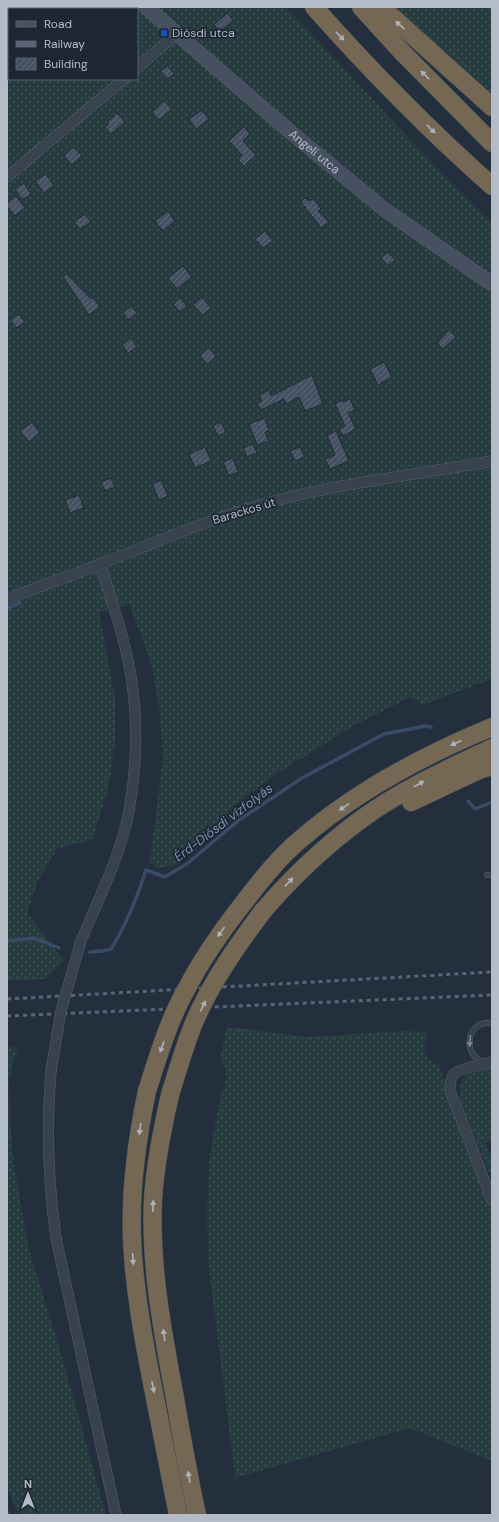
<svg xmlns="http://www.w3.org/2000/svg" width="499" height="1522" font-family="'DM Sans',sans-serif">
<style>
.grass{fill:url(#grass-dots);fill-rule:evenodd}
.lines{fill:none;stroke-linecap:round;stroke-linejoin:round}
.stream{stroke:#394c67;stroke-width:3.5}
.building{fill:url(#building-hatch);stroke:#1f2835}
.lane-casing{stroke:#565f6c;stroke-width:6}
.street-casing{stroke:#565f6c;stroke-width:11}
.secondary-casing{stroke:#565f6c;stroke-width:15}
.highway-casing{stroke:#434c59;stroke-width:19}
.lane{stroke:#38414e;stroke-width:5}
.street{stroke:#38414e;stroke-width:10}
.secondary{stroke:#465061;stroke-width:14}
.highway{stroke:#746855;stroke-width:18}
.rail{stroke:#5a6575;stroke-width:3;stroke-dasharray:4 4;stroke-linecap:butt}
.street-bridge-casing{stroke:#565f6c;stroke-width:11;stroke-linecap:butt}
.highway-bridge-casing{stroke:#434c59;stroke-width:19;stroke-linecap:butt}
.street-bridge{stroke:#38414e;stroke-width:10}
.highway-bridge{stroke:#746855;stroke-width:18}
.oneway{fill:#aeb4bd}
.oneway2{fill:#7c8592}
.transit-dot{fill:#1a4fb4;stroke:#1d2633;stroke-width:1.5}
.labels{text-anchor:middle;stroke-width:3.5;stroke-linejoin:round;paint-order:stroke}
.poi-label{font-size:12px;fill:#b4bcc9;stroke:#1d2633;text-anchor:start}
.street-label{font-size:12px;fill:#b4bcc9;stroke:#1d2633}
.water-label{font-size:13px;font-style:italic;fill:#7c92b1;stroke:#1d2633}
</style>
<defs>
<pattern id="grass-dots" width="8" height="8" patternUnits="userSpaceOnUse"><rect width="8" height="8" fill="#263c3f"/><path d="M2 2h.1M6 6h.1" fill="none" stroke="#435659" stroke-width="1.8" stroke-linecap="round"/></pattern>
<pattern id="building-hatch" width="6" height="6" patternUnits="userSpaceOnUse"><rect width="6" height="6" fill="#455162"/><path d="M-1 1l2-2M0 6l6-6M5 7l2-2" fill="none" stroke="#5d6877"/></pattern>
</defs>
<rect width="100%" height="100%" fill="#242f3e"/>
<g class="grass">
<path d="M7,7H286L434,165L492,223V299L491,300L492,301V679L422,705L410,697L351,727L278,773L245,797L193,847L179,864L159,868L150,863L163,758L160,717L152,665L129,604C119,609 111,611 99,611L115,699V743L108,789L93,838L83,842L58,848L39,878L27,913L64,961L45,979L7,981ZM9,9H137V79H9Z"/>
<path d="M395,7H492V100L403,15Z"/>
<path d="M227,1027L308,1037L406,1031L426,1032C425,1050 420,1058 439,1065L492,1210V1461L410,1428L235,1478L208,1260L207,1213L209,1161L219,1103L226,1080L225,1068L220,1058Z"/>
<path d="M12,1046L18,1050L12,1065L9,1083L10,1122L14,1165L28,1246L62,1357L106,1515H19L7,1488V1048Z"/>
<path d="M492,1066V1142H485L492,1159V1180L461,1102C455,1074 470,1072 492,1066Z"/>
</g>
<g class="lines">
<g class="stream">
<path d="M7,608L20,603"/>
<path d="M468,801L475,809L492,802"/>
<path d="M7,941L34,938L59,948"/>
<path d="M90,952L102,951L111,949C126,925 137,898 146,870L165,877L188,863L239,820L302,778L384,734L426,726L431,727"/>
</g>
</g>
<g class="building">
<path d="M227,13L233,20L220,32L214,25Z"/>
<path d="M168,66L174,74L167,79L161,71Z"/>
<path d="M164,101L172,109L159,120L152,112Z"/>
<path d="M202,110L209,119L196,129L189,119Z"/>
<path d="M117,113L125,122L111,134L105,127L109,124L107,122Z"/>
<path d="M244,127L250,134L243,141L256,155L244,166L238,160L242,155L229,141Z"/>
<path d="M74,147L82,156L72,165L64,156Z"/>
<path d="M46,174L54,186L44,193L35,181Z"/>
<path d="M24,183L31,194L22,200L15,189Z"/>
<path d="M16,196L25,208L15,216L7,206V203Z"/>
<path d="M305,198L309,201L313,198L321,209L318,211L329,222L321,228L301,202Z"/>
<path d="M168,211L175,221L163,231L155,221Z"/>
<path d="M85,214L91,222L80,229L74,222Z"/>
<path d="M265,231L273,241L263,248L255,239Z"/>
<path d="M388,252L395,260L388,266L381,258Z"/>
<path d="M183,266L192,277L177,289L168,278Z"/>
<path d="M67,274L91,299L93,297L100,307L89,315L63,277Z"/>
<path d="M202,297L211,308L203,315L193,305Z"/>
<path d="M180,298L187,306L180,312L173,304Z"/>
<path d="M132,306L137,313L129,320L123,313Z"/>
<path d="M19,314L25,322L17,328L10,320Z"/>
<path d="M449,330L456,337L443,349L437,343Z"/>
<path d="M131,338L137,347L128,353L122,345Z"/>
<path d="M209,348L216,356L207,364L200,356Z"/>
<path d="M384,362L392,377L378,385L370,369Z"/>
<path d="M312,375L323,404L305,411L299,397L286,404L284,399L261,410L257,403L262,401L259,395L269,390L271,396Z"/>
<path d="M350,399L355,410L348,413L356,429L343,436L339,429L345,426L335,404L342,400L343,402Z"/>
<path d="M265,418L269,431L265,432L269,441L257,445L249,424Z"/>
<path d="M32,422L40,433L29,442L20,431Z"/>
<path d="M221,422L226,432L218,436L213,426Z"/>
<path d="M336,431L349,461L330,469L325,459L335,455L327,435Z"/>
<path d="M253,444L257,453L247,457L243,448Z"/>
<path d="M205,447L211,461L195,468L189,454Z"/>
<path d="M300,447L305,457L295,461L290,451Z"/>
<path d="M233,458L238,472L229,476L223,462Z"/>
<path d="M111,478L115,487L105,491L101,482Z"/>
<path d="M161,480L168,496L159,500L152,484Z"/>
<path d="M79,495L84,508L70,513L65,500Z"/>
</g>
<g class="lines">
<defs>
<g id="lane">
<path d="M487,875H492"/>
<path d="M485,1062C461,1057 466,1019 492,1023"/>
<path d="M7,1514V1515"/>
</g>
<g id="street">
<path d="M137,68L177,33"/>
<path d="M7,177L124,79"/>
<path d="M7,599C38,587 70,576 101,564C154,543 207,520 263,504C337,483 416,475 492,461"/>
<path d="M81,941C98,900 121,855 129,811C136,771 138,730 133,690C128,647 113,605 100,564"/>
<path d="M492,1062C483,1065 459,1068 453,1075C450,1079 450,1085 450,1090L492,1200"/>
<path d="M51,1071C46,1129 48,1181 56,1238L116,1515"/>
</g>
<g id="secondary">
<path id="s1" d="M146,7L288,130L385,210L492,284"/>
</g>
<g id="highway">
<path d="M314,7C369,69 430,131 492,186"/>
<path d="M361,7L402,52L492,143"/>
<path d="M381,7L492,107"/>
<path d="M411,802L479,770L492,766"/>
<path d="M245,901C262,879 280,856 302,838C358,790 424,755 492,727"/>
<path d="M263,911C293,876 326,845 363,818C403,789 448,769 492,748"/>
<path d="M147,1091C137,1139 130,1189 132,1238C134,1290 144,1342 154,1393C162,1434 170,1475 178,1515"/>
<path d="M170,1095C162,1130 155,1164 153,1200C150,1264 162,1329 174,1393C181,1433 188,1474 197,1515"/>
</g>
</defs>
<use href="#lane" class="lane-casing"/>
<use href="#street" class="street-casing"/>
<use href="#secondary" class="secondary-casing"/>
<use href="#highway" class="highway-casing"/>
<use href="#lane" class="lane"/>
<use href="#street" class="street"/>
<use href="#secondary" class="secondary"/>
<use href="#highway" class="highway"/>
<g class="rail">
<path d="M7,999L492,972"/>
<path d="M7,1016L492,995"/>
</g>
<defs>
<path id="street-bridge" d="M51,1071L61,1011L81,941"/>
<g id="highway-bridge">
<path d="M147,1091C158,1057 169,1019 187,988C203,957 223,929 245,901"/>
<path d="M170,1095C177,1072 184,1048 193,1025C210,984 236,947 263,911"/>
</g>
</defs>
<use href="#street-bridge" class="street-bridge-casing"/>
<use href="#highway-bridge" class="highway-bridge-casing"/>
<use href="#street-bridge" class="street-bridge"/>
<use href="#highway-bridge" class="highway-bridge"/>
</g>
<defs><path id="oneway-solid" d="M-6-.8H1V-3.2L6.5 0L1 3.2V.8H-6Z"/></defs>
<g class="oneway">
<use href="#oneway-solid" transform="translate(400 25) rotate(-138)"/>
<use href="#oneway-solid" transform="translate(340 36) rotate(46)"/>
<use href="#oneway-solid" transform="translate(425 75) rotate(-135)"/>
<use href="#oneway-solid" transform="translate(431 129) rotate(45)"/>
<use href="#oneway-solid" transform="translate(456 743) rotate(155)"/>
<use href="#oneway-solid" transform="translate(419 784) rotate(-29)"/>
<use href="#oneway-solid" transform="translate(344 807) rotate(145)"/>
<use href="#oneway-solid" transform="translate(289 882) rotate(-47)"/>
<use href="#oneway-solid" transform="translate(221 932) rotate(125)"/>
<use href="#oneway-solid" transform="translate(203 1006) rotate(-64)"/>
<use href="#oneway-solid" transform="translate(162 1047) rotate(110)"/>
<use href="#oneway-solid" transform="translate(140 1129) rotate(98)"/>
<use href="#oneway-solid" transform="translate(153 1206) rotate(-89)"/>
<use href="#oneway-solid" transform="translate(133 1259) rotate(86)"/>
<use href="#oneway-solid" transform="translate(164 1335) rotate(-98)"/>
<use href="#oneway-solid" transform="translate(153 1387) rotate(79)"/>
<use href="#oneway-solid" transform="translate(189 1477) rotate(-100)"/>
</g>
<use class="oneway2" href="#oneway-solid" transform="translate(470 1041) rotate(95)"/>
<rect class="transit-dot" x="160" y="29" width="8" height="8" rx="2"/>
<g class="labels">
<g class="poi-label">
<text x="172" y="37">Diósdi utca</text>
</g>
<g class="street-label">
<text dy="4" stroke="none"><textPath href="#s1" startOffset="222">Angeli utca</textPath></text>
<text transform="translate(244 511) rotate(-17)" y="4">Barackos út</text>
</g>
<g class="water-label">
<text transform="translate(223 822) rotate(-37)" y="5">Érd-Diósdi vízfolyás</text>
</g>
</g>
<rect width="499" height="1522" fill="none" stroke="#b4bcc9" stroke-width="16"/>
<rect x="8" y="8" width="130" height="72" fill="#1d2633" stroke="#59626f"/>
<rect x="16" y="21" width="20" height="6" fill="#465061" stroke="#59626f"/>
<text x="44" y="28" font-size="12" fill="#b4bcc9">Road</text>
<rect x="16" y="41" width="20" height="6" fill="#5a6575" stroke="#59626f"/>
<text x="44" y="48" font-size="12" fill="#b4bcc9">Railway</text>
<rect x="16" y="58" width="20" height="12" fill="url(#building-hatch)" stroke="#59626f"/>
<text x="44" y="68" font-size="12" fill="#b4bcc9">Building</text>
<g transform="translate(28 1494)" stroke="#1d2633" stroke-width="3" paint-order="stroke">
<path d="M0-3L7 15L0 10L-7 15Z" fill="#b4bcc9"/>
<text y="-6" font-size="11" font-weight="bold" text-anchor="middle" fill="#b4bcc9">N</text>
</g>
</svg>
